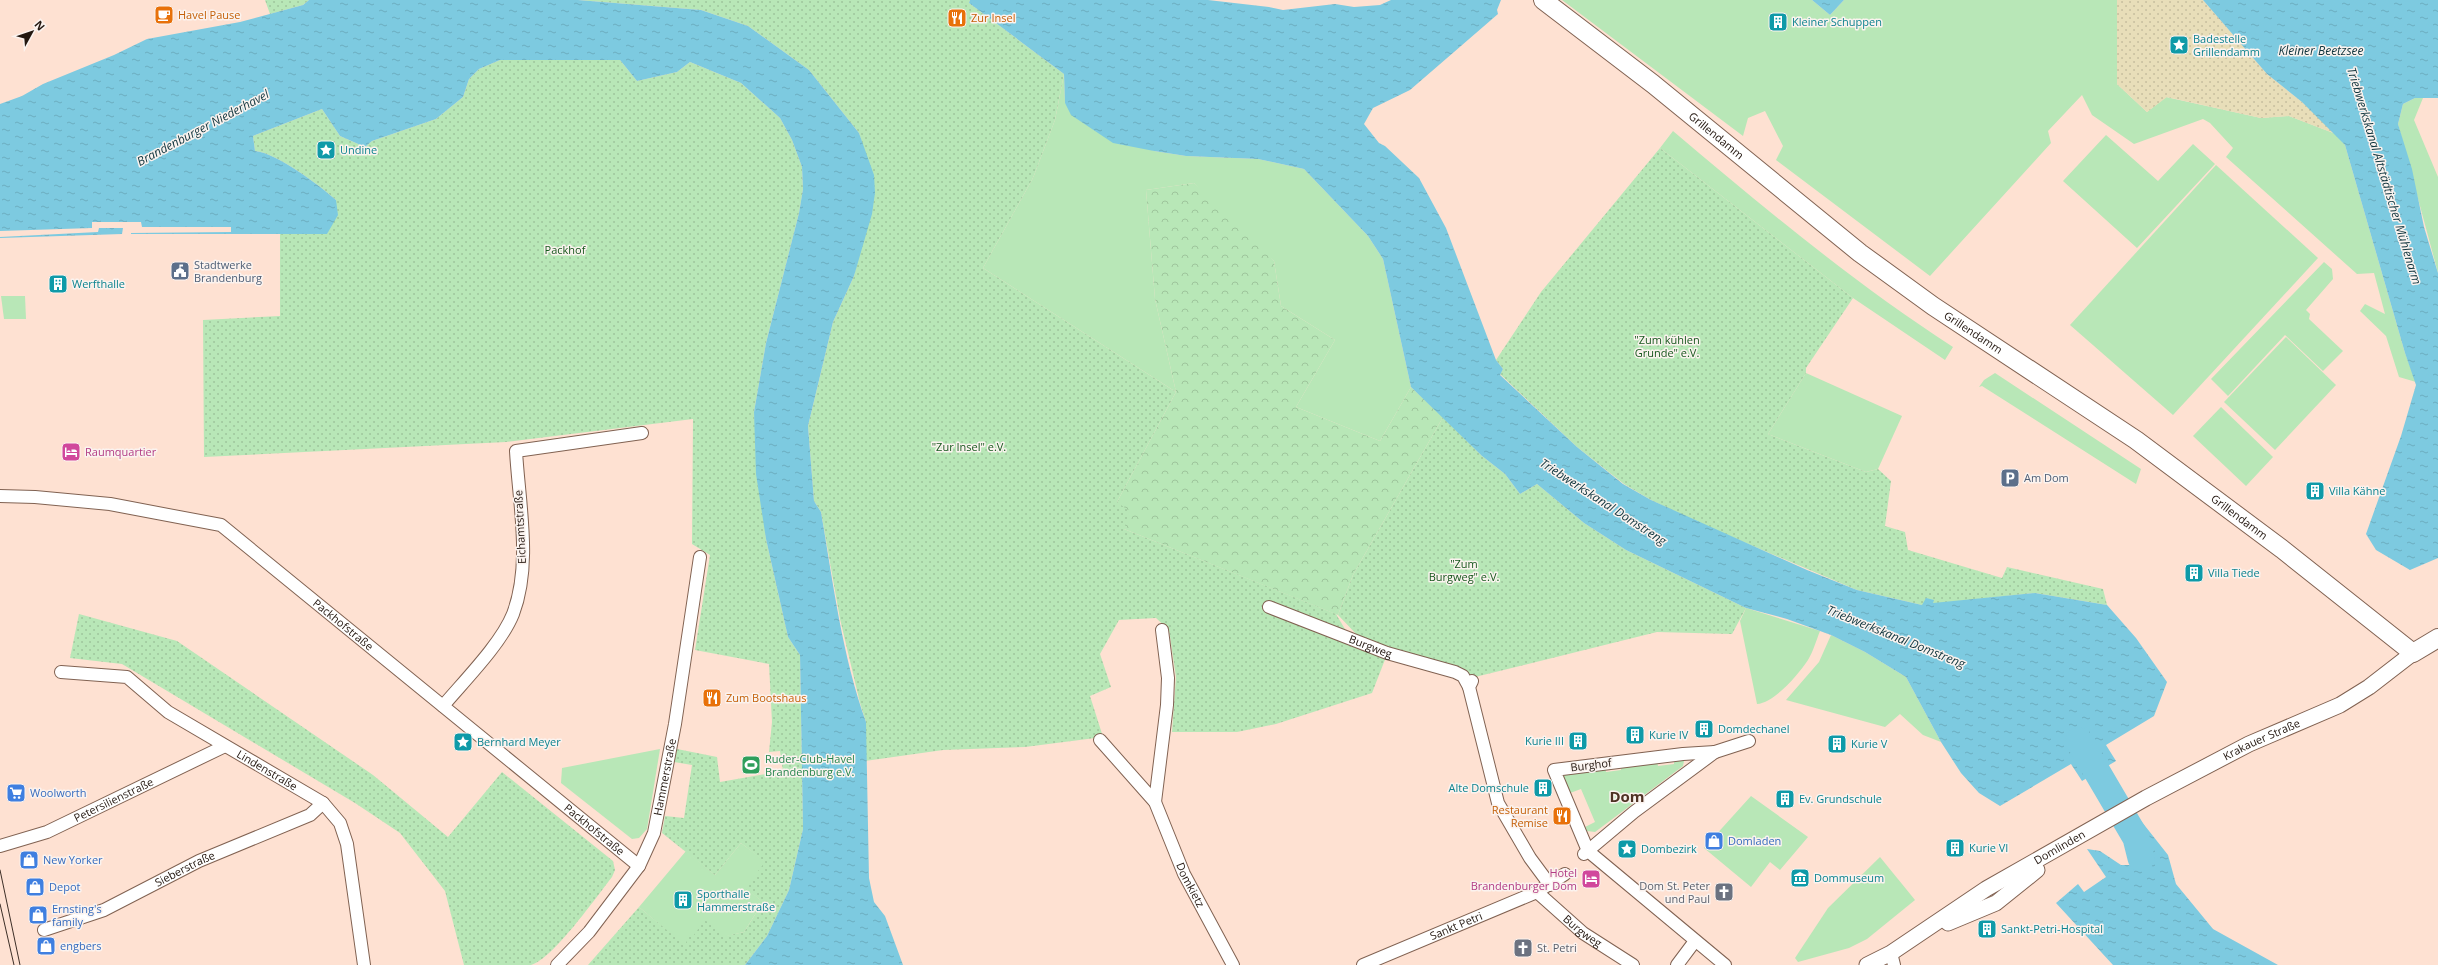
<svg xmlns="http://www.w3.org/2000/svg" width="2438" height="965" font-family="'Open Sans',sans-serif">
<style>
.grass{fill:#b8e7b7}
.forest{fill:url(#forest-crowns)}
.sand{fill:url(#sand-dots)}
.park{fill:url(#park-dots)}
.water{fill:url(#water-ripples)}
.pier{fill:#fee1d2}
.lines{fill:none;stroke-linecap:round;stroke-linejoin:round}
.river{stroke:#7dcae0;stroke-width:27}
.minor-casing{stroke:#816252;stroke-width:14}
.tertiary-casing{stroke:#816252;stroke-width:17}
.secondary-casing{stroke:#816252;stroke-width:20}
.minor{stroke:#fff;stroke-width:12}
.tertiary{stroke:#fff;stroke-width:15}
.secondary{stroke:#fff;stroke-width:18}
.tram{stroke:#3c2e27;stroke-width:1}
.labels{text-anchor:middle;stroke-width:3;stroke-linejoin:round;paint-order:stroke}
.food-label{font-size:11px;fill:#c56008;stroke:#fbf3ef;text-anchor:start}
.culture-label{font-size:11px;fill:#0d838f;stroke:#fbf3ef;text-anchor:start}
.street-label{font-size:11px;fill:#231710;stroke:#fbf3ef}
.park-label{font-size:11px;fill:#16571c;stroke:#fbf3ef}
.service-label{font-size:11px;fill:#4e5e75;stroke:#fbf3ef;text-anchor:start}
.hotel-label{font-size:11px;fill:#b23c85;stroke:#fbf3ef;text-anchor:start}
.leisure-label{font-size:11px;fill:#27864d;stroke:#fbf3ef;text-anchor:start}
.shop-label{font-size:11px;fill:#366cbe;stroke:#fbf3ef;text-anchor:start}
.worship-label{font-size:11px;fill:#5b616d;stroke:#fbf3ef;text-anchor:end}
.water-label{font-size:12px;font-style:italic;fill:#0f353e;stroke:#fbf3ef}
.district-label{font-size:15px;font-weight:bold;fill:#4e3223;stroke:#fbf3ef}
</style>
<defs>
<pattern id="forest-crowns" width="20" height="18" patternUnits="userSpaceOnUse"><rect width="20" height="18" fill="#b8e7b7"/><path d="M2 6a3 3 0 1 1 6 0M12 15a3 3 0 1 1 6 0" fill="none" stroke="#9ec59c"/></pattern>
<pattern id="sand-dots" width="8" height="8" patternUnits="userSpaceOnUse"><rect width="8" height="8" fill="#e8deb9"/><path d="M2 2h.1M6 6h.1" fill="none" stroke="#c7be9e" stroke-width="1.8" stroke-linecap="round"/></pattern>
<pattern id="park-dots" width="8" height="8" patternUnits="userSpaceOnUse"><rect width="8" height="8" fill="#b8e7b7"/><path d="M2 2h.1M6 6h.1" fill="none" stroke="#9ec59c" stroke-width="1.8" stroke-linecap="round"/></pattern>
<pattern id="water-ripples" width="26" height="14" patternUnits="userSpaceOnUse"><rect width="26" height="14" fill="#7dcae0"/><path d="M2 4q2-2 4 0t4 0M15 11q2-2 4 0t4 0" fill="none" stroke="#6cadbf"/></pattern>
</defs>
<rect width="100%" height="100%" fill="#fee1d2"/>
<g class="grass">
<path d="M1562,0H1812L1830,15L1844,0H2117V84L2147,112L2166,97L2261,118L2289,116L2336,134L2345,145L2405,353L2416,382L2399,377L2386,336L2360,311L2365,304L2385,314L2374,273L2357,274L2226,157L2233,148L2210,123L2203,119L2134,144L2092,115L2082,95L2048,131L2051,143L1930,276L1776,160L1783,146L1765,111L1748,118L1743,136Z"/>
<path d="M1064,74L1065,103L1154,151L1186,156L1258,159L1304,169L1368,236L1383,259L1411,387L1380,441L1296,407L1335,340L1281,306L1274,261L1194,183L1146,190L1155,299L1176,392L983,268L1033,178L1055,120Z"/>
<path d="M2415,98H2423L2414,120L2438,177V273L2398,124L2403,104Z"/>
<path d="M1673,131C1763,207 1854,283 1953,347L1945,360L1853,298L1660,148Z"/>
<path d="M2106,135L2158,181L2193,144L2215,164L2137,248L2063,181Z"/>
<path d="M2216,165L2318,258L2173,415L2070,325Z"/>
<path d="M2324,262L2332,269L2333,279L2306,310L2310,314L2309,319L2343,351L2323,371L2285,335L2228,396L2211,379Z"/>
<path d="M1,296H25L26,319H4Z"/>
<path d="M2286,337L2336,385L2275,450L2224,402Z"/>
<path d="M1806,373L1902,416L1878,469L1866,472L1768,434Z"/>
<path d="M1995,373L2141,469L2136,484L1982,386L1979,387L1984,380Z"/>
<path d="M2221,407L2273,457L2246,486L2193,436Z"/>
<path d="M1746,608L1820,631C1816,641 1813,652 1808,660C1797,676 1775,702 1757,704L1740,621Z"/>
<path d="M1831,635L1865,652L1906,677L1941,742L1923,735L1900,714L1885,727L1786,700L1819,662Z"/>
<path d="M660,749L647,829L639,838L632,839L561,783L562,768Z"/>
<path d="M1681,758L1684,761L1683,766L1595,832L1587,831L1585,827L1595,822L1581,789L1570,793L1563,776L1566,772L1605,767L1606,772L1621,770V765L1657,761L1658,766L1674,764V759Z"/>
<path d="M1751,796L1808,837L1780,870L1770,862L1751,887L1704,848Z"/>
<path d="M741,843L766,862L746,888L763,902L744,932L685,946L639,907L686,851L715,875Z"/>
<path d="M1880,857L1915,900L1867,939L1849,948L1798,962L1795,958L1828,908Z"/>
</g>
<path class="forest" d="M1194,183L1244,225L1274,261L1281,306L1335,340L1296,407L1380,441L1411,387L1443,417L1353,575L1338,615L1124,529L1117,502L1176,392L1155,299L1146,190Z"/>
<path class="sand" d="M2117,0H2203L2267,74L2302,102L2336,134L2289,116L2261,118L2167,97L2147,112L2117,84Z"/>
<g class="park">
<path d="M265,0H309L303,5L270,14Z"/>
<path d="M578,0H970L969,3L1064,74L1055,120L1033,178L983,268L1176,392L1117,502L1129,511L1124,529L1336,614L1355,646L1386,657L1372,693L1276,724L1237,732H1172L1176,677L1169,630L1156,618L1119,620L1100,654L1111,687L1090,696L1103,737L1025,747L943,750L865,761L866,722L860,703L840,619L821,512L814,501L808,426L833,322L854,276L858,258L862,143L859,133L809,70L748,26L701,10Z"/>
<path d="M500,60H620L637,81L677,72L690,62L741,83L780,118L792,140L802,167L803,189L799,213L766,343L754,412L766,539L788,637L800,655L803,829L789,890L767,936L745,965H588L639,907L685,945L689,936H693L705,920L725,936L744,932L763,902L745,888L765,862L741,843L715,875L662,833L665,816L684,818L692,765L674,762L677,749L717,757L720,782L783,771L780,751L769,752L772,722L769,664L695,650L710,555L692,544L693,419L506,442L204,457L203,320L280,316V233L327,234L336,200C319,185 277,153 255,151L253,136L322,109L340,136L365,147L372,141L436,119L463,97L469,79L479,69Z"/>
<path d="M1660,148L1853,298L1806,368V373L1768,434L1866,472L1878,469L1891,481L1885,526L1905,532L1908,550L2002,578L2007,567L2103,589L2107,605L2035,593L1922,605L1857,590L1713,529L1651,500L1624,484L1577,447L1500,374L1503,369L1496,360L1541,292Z"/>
<path d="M1443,417L1482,456L1505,474L1520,494L1537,484L1584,523L1626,550L1746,608L1732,634L1657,632L1475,677L1457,667L1382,647L1360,638L1338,615L1353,575Z"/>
<path d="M79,614L177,641L373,775L448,837L502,772L613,861L615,870L612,877C597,896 553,959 531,965C518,965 479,965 464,965L445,891L400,833L355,803L122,664L70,658Z"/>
</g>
<g class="water">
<path d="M309,0H578L701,10L748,26L809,70L859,133L874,175L875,193L872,214L854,276L833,322L808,426L814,501L821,512C833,582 842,655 866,722L869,878L874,902L885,916L903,965H745L767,936L789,890L803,829L800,655L788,637L766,539L756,474L754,412L766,343L799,213L803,189L802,167L792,140L780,118L741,83L690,62L677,72L637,81L620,60H500L479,69L469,79L463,97L436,119L372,141L365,147L340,136L322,109L253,136L255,151C277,153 319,185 336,200L338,215L327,234H131V228H123L122,234L0,238V104L22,96L43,84L114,55L147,39L240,22L303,5Z"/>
<path d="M970,0H1208L1269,7L1283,10L1335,4L1354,7L1380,5L1391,0H1501L1497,10L1498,14L1410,90L1373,108L1364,124L1379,143L1385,146L1419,178L1446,228L1496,360L1503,369L1500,375L1577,447L1623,484L1651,500L1807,570L1857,590L1922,605L1926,598L1934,600L1933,603L2035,593L2107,605L2136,638L2167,682L2154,716L2106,745L2116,761L2082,781L2071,764L2000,806L1979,793L1961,773L1941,742L1906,677L1865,652L1831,635L1787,619L1746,608L1626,550L1584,523L1537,484L1520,494L1505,474L1482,456L1411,387L1383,259L1368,236L1304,169L1258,159L1186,156L1154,151L1113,143L1071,115L1065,103L1064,74L969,3Z"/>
<path d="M1812,0H1844L1830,15Z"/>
<path d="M2203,0H2438V98H2415L2403,104L2398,124L2412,169L2424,227L2438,273V558L2410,570L2376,550L2366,534L2401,436L2416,385L2405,353L2345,145L2302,102L2267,74Z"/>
<path d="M2138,817L2168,855L2176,884L2213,929L2278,965H2113L2056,903L2078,884L2084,892L2106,877L2087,849L2100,851L2121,865H2130L2133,856L2120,828Z"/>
</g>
<path class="pier" d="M92,222H141L142,227H231V232L131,233V228H99L98,232L0,237V231L92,228Z"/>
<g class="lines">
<path class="river" d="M2079,741L2136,838L2141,858"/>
<defs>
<g id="minor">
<path id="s1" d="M0,496L35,497L110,504L221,525L639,866"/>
<path id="s2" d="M1269,607L1387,653L1455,672L1463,676L1469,687"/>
<path id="s3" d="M61,672L127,677L168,712L323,803L340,823L347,844L364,965"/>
<path d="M1472,681L1469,687L1498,803L1530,858L1550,885"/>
<path d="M443,706C464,681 501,644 513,614C532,564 519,504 516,451L642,433"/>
<path id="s4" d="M1100,740L1155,802L1184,874L1233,965"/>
<path d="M1715,752L1683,754L1554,770L1588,851L1725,965"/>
<path d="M1155,802L1167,705L1168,678L1162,630"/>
<path id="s5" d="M0,846L47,832L225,746"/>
<path d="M1584,854L1634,812L1715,752L1749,741"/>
<path id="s6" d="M1537,892L1583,933L1633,965"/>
<path id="s7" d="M44,930L104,910L199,861L310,815L323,803"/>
<path d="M1891,953L1894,965"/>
<path id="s8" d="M557,965L589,932L639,866L654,833L675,724L700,557"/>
<path id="s9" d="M1363,965L1537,892L1565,874"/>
<path d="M1677,965L1695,941"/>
</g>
<g id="tertiary">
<path d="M1948,923L1996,903L2037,870"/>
<path id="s10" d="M1867,965L1891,953L1986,889L2146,798L2249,744L2340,705L2369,687L2413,653"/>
</g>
<g id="secondary">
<path id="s11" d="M1543,0L1653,84L1860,253L1933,306L2136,440L2282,549L2413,653L2438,638"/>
</g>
</defs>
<use href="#minor" class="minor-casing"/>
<use href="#tertiary" class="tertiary-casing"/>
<use href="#secondary" class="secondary-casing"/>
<use href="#minor" class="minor"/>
<use href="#tertiary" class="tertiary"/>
<use href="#secondary" class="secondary"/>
<g class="tram">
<path d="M0,870L20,965"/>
<path d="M0,904L14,965"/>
</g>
</g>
<defs>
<symbol id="cafe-square" viewBox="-11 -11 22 22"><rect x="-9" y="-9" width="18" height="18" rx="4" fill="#e8710a" stroke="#fbf3ef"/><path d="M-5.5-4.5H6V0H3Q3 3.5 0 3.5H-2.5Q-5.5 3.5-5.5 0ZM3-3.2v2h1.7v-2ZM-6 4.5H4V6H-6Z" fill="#fff"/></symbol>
<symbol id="restaurant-square" viewBox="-11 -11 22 22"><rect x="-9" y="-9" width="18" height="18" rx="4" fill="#e8710a" stroke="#fbf3ef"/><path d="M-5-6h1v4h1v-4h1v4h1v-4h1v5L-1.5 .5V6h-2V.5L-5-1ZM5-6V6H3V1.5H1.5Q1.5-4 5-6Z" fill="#fff"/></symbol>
<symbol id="building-square" viewBox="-11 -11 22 22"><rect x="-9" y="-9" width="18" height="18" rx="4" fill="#0f9aa8" stroke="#fbf3ef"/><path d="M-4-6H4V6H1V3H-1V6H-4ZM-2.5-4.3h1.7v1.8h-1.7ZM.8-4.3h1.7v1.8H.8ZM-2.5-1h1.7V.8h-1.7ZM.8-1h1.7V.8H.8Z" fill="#fff"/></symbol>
<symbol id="sight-square" viewBox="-11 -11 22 22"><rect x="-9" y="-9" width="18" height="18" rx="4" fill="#0f9aa8" stroke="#fbf3ef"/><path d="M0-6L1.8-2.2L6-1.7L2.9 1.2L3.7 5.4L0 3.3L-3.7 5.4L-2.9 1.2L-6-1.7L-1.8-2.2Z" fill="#fff"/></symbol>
<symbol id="civic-square" viewBox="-11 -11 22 22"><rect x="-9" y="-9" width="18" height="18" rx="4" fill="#5c6f8a" stroke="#fbf3ef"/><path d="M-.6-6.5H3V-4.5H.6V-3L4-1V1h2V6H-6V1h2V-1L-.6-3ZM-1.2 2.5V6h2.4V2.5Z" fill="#fff"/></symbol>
<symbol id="hotel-square" viewBox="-11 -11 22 22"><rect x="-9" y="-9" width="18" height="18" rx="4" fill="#d1479c" stroke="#fbf3ef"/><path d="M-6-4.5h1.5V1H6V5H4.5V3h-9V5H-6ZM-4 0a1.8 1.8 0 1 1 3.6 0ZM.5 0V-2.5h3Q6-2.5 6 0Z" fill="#fff"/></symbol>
<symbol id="parking-square" viewBox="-11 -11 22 22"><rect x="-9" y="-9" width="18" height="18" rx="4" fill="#5c6f8a" stroke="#fbf3ef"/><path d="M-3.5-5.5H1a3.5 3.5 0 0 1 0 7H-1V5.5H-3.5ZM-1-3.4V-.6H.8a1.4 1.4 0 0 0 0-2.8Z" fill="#fff"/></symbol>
<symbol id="stadium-square" viewBox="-11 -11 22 22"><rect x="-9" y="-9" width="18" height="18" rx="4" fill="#2e9e5b" stroke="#fbf3ef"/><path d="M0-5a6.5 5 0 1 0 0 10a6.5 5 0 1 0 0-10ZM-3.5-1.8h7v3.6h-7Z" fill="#fff"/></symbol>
<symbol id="supermarket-square" viewBox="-11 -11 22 22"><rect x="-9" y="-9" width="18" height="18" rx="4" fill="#3f7fe0" stroke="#fbf3ef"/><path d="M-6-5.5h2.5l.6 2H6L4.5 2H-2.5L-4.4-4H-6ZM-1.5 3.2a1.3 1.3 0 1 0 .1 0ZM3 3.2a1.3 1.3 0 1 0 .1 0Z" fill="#fff"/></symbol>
<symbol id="shop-square" viewBox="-11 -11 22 22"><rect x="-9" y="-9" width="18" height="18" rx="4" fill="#3f7fe0" stroke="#fbf3ef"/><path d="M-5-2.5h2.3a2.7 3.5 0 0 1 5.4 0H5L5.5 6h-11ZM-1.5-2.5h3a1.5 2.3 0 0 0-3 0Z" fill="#fff"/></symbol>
<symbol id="museum-square" viewBox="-11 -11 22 22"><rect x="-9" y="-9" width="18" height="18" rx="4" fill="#0f9aa8" stroke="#fbf3ef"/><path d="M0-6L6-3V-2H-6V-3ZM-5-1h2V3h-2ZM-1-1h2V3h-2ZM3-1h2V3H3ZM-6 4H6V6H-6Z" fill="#fff"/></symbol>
<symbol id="church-square" viewBox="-11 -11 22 22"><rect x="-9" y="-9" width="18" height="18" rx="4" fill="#6b7280" stroke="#fbf3ef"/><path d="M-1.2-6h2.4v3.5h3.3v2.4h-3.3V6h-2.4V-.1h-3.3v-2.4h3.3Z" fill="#fff"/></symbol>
</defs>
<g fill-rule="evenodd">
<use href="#cafe-square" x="153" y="4" width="22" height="22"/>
<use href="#restaurant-square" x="946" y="7" width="22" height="22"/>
<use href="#building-square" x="1767" y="11" width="22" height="22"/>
<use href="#sight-square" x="2168" y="34" width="22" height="22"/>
<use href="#sight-square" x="315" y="139" width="22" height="22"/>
<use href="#civic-square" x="169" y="260" width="22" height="22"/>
<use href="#building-square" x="47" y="273" width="22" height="22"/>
<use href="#hotel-square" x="60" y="441" width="22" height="22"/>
<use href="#parking-square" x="1999" y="467" width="22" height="22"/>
<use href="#building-square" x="2304" y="480" width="22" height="22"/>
<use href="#building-square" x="2183" y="562" width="22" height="22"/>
<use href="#restaurant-square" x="701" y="687" width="22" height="22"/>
<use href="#building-square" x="1693" y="718" width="22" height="22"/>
<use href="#building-square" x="1624" y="724" width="22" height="22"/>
<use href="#building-square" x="1567" y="730" width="22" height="22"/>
<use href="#sight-square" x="452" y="731" width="22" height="22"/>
<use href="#building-square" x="1826" y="733" width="22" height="22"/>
<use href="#stadium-square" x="740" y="754" width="22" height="22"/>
<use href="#building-square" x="1532" y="777" width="22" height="22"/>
<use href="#supermarket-square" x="5" y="782" width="22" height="22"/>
<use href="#building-square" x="1774" y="788" width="22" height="22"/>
<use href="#restaurant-square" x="1551" y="805" width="22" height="22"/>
<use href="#shop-square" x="1703" y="830" width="22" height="22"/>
<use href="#building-square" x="1944" y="837" width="22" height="22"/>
<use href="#sight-square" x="1616" y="838" width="22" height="22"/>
<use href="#shop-square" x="18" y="849" width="22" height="22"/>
<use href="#museum-square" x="1789" y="867" width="22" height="22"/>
<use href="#hotel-square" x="1580" y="868" width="22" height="22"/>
<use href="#shop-square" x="24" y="876" width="22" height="22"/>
<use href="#church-square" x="1713" y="881" width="22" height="22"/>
<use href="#building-square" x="672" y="889" width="22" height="22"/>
<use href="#shop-square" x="27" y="904" width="22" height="22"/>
<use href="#building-square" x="1976" y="918" width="22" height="22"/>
<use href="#shop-square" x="35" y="935" width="22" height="22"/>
<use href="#church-square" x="1512" y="937" width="22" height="22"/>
</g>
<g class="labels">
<g class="food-label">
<text x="178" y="19">Havel Pause</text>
<text x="971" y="22">Zur Insel</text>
<text x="726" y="702">Zum Bootshaus</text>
<text x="1548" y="814" text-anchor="end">Restaurant<tspan x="1548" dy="13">Remise</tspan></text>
</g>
<g class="culture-label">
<text x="1792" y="26">Kleiner Schuppen</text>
<text x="2193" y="43">Badestelle<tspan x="2193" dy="13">Grillendamm</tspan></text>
<text x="340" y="154">Undine</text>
<text x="72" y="288">Werfthalle</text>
<text x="2329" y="495">Villa Kähne</text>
<text x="2208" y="577">Villa Tiede</text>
<text x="1718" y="733">Domdechanel</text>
<text x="1649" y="739">Kurie IV</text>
<text x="1564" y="745" text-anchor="end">Kurie III</text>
<text x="477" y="746">Bernhard Meyer</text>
<text x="1851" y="748">Kurie V</text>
<text x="1529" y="792" text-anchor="end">Alte Domschule</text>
<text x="1799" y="803">Ev. Grundschule</text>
<text x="1969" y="852">Kurie VI</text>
<text x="1641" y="853">Dombezirk</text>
<text x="1814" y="882">Dommuseum</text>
<text x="697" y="898">Sporthalle<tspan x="697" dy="13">Hammerstraße</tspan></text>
<text x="2001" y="933">Sankt-Petri-Hospital</text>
</g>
<g class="street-label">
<text dy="4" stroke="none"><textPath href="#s11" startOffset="220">Grillendamm</textPath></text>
<text dy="4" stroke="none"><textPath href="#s11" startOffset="544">Grillendamm</textPath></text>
<text dy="4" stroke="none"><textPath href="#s11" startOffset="868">Grillendamm</textPath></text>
<text transform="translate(520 527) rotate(-93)" y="4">Eichamtstraße</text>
<text dy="4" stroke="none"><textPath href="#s1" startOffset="381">Packhofstraße</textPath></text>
<text dy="4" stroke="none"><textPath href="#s2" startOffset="109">Burgweg</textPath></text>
<text dy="4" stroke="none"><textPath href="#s10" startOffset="455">Krakauer Straße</textPath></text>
<text transform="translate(1591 765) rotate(-7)" y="4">Burghof</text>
<text dy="4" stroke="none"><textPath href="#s3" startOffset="235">Lindenstraße</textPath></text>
<text dy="4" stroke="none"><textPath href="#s8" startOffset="222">Hammerstraße</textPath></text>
<text dy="4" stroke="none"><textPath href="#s5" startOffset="123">Petersilienstraße</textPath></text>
<text dy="4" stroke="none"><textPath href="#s1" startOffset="705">Packhofstraße</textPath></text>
<text dy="4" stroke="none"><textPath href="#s10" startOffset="226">Domlinden</textPath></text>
<text dy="4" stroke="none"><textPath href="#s7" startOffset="154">Sieberstraße</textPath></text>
<text dy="4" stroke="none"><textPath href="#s4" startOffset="173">Domkietz</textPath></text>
<text dy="4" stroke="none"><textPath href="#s9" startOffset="101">Sankt Petri</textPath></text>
<text dy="4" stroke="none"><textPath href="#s6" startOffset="60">Burgweg</textPath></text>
</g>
<g class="park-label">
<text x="565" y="254">Packhof</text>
<text x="1667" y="344">"Zum kühlen<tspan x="1667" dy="13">Grunde" e.V.</tspan></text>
<text x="969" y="451">"Zur Insel" e.V.</text>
<text x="1464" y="568">"Zum<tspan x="1464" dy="13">Burgweg" e.V.</tspan></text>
</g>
<g class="service-label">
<text x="194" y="269">Stadtwerke<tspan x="194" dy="13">Brandenburg</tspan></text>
<text x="2024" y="482">Am Dom</text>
</g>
<g class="hotel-label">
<text x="85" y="456">Raumquartier</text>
<text x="1577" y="877" text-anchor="end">Hotel<tspan x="1577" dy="13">Brandenburger Dom</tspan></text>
</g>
<g class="leisure-label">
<text x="765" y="763">Ruder-Club-Havel<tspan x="765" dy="13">Brandenburg e.V.</tspan></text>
</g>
<g class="shop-label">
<text x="30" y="797">Woolworth</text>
<text x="1728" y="845">Domladen</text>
<text x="43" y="864">New Yorker</text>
<text x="49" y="891">Depot</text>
<text x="52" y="913">Ernsting's<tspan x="52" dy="13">family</tspan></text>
<text x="60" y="950">engbers</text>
</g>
<g class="worship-label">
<text x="1710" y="890">Dom St. Peter<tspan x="1710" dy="13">und Paul</tspan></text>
<text x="1537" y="952" text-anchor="start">St. Petri</text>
</g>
<g class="water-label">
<text x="2321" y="55">Kleiner Beetzsee</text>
<text transform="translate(203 128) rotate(-28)" y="4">Brandenburger Niederhavel</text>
<text transform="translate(2384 176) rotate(73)" y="4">Triebwerkskanal Altstädtischer Mühlenarm</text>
<text transform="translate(1603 502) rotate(33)" y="4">Triebwerkskanal Domstreng</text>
<text transform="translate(1896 637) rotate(22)" y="4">Triebwerkskanal Domstreng</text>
</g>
<g class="district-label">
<text x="1627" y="802">Dom</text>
</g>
</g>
<g transform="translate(32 32) rotate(50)" stroke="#fbf3ef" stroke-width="3" paint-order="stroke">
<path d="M0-3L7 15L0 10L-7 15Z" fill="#231710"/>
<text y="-6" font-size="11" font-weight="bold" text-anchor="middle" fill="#231710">N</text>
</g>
</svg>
